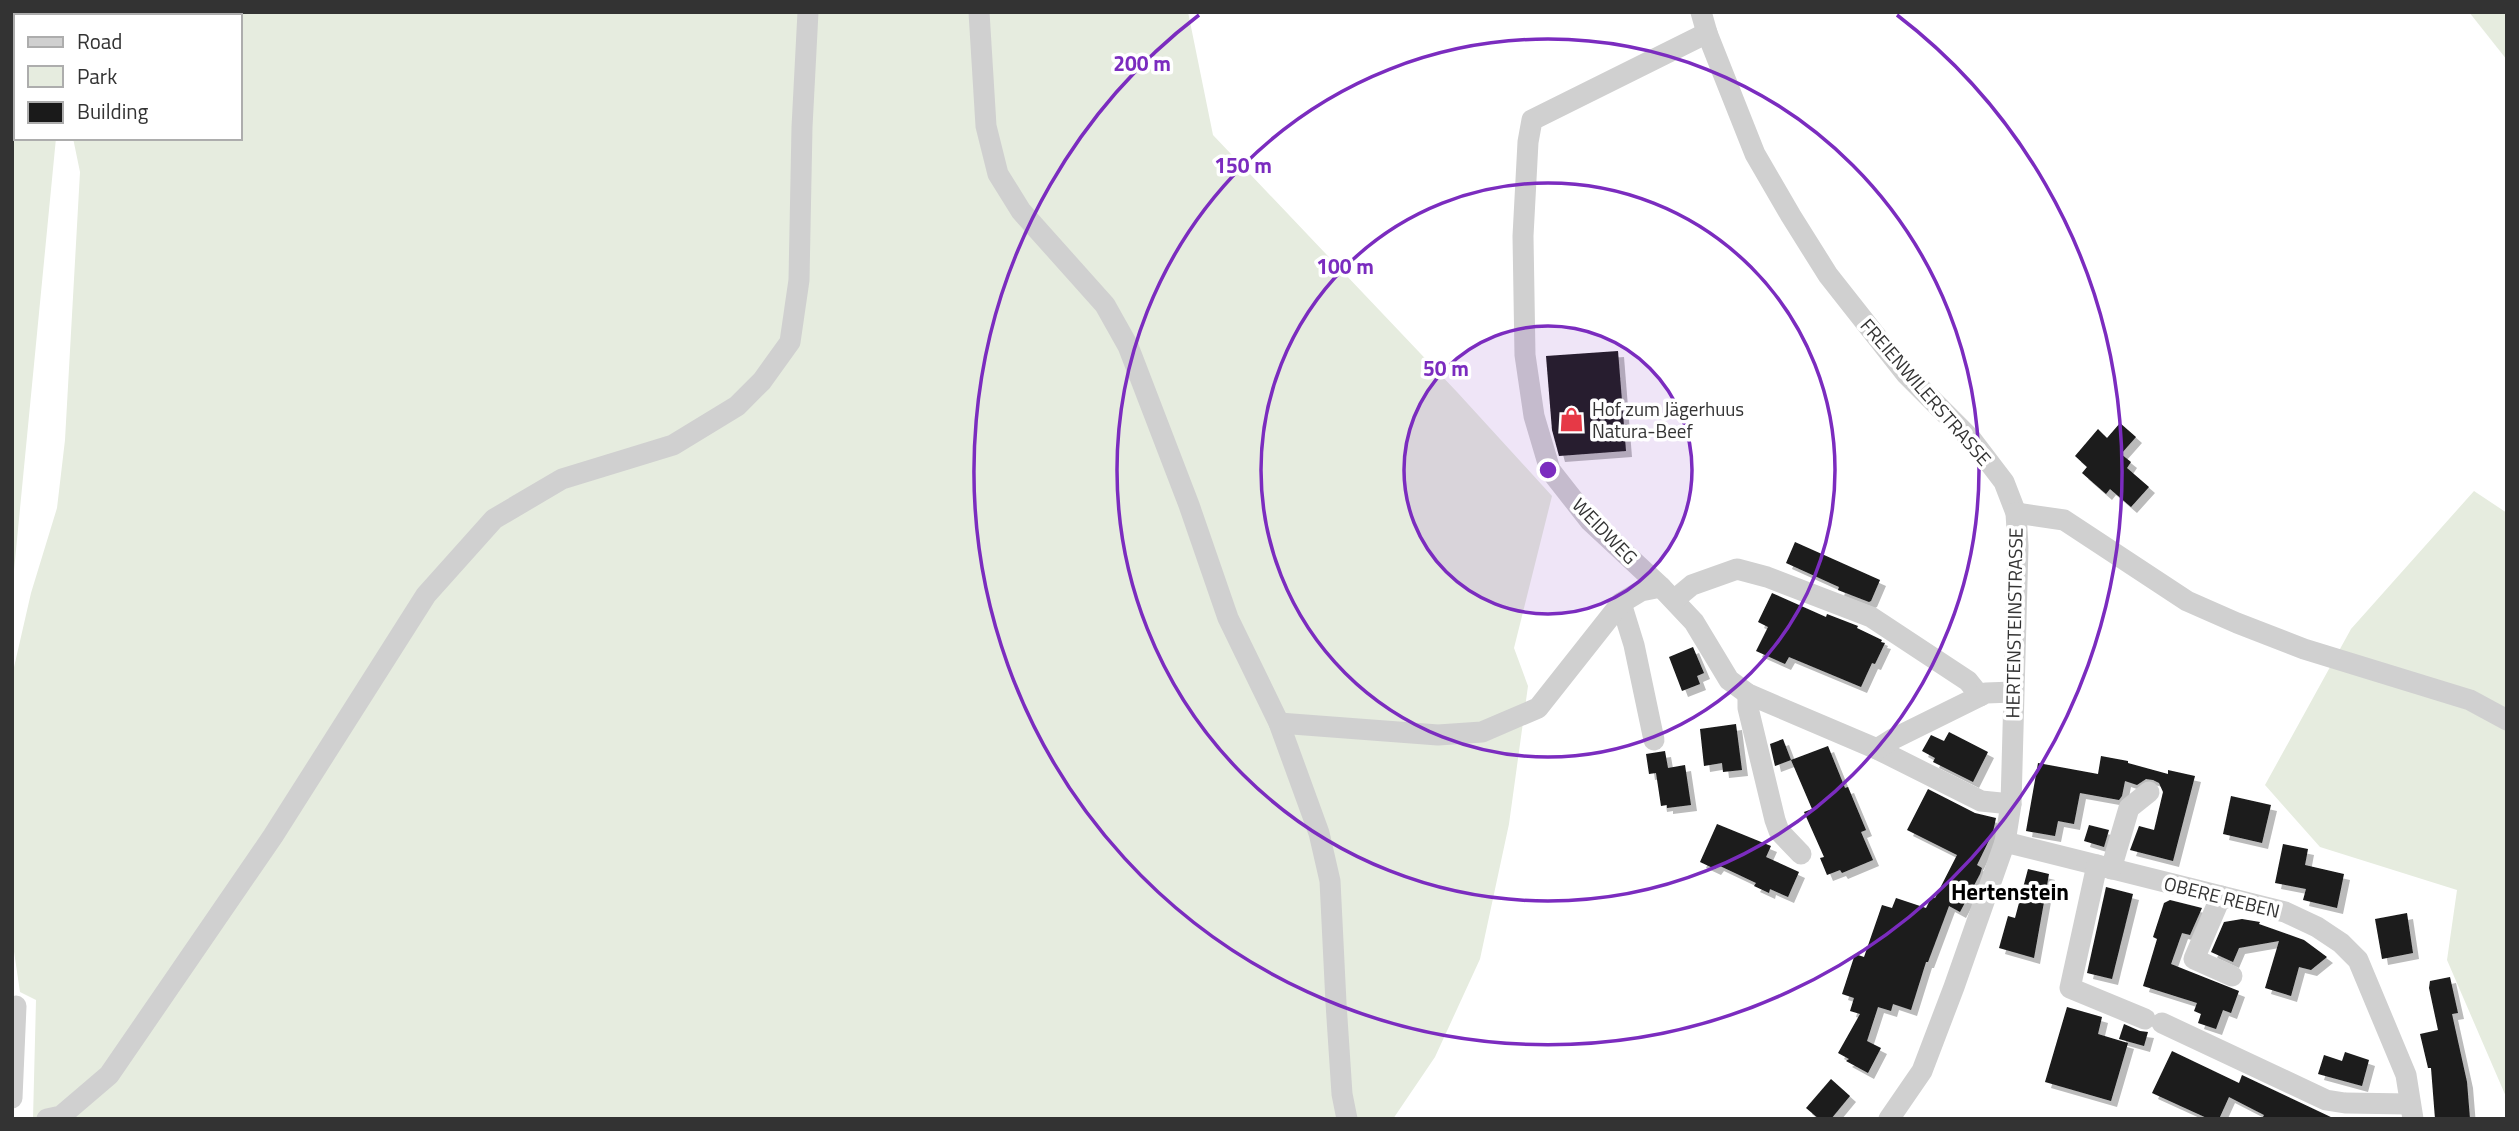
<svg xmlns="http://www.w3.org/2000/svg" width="2519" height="1131" font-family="'Titillium Web',sans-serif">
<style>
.green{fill:#e6ecdf}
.building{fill:#1a1a1a;filter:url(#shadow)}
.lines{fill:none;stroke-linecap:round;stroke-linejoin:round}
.minor{stroke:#d0d0d0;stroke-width:21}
.ring{fill:none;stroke:#7b2cbf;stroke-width:3.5}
.labels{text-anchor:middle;stroke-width:7;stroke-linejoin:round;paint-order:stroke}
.street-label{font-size:19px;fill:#333;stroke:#fff}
.poi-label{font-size:19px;fill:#333;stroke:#fff;text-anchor:start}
.quarter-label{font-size:23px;font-weight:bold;fill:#000;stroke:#fff}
.centre{fill:#7b2cbf;stroke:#fff;stroke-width:3.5}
.ring-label{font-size:21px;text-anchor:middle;font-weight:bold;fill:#7b2cbf;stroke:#fff;stroke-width:7;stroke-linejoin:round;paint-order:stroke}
</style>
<defs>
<filter id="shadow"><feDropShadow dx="6" dy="6" stdDeviation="0" flood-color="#0004"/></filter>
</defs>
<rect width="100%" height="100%" fill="#fff"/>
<g class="green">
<path d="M12,12H1188L1213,135L1457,392L1552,496L1514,648L1528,686L1509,824L1480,959L1435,1057L1393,1119H33L36,1000L20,992L12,938V676L31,593L57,508L65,440L80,172L73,138H240V16H16V89H12Z"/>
<path d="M2469,12H2507V60Z"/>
<path d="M12,133L16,134V138H56L12,591Z"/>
<path d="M2474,491L2507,513V1099L2447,960L2457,890L2320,847L2265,785L2351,629Z"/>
</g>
<g class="building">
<path d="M1618,351L1626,451L1559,456L1552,430L1546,356Z"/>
<path d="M2120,423L2136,437L2121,454L2131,462L2127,468L2149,487L2131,507L2110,489L2106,494L2082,473L2087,467L2075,456L2098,429L2107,438Z"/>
<path d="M1795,542L1880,580L1871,601L1869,602L1838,590L1839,587L1786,563Z"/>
<path d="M1772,593L1826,617L1827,614L1858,626L1857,628L1882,640L1881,642L1885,643L1875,664L1872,663L1861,687L1789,657L1785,664L1756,651L1768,627L1758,622Z"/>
<path d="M1693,647L1704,673L1697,676L1700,684L1682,691L1669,657Z"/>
<path d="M1736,724L1742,770L1723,772L1722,763L1704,766L1700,729Z"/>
<path d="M1949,732L1988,752L1973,782L1933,762L1935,758L1922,751L1931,735L1944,741Z"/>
<path d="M1783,739L1791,760L1775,766L1770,744Z"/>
<path d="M1828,746L1845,788L1848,787L1866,830L1861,832L1873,860L1842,873L1840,870L1827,875L1820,858L1824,857L1804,812L1812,809L1791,760Z"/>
<path d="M1665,751L1668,768L1685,765L1691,805L1667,808V805L1661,806L1656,773L1649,774L1646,754Z"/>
<path d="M2101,756L2128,761V763L2168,774V770L2195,776L2173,861L2130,850L2139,826L2154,830L2163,792L2159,783L2153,780L2146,779L2137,785L2125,781L2122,796L2119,800L2080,793L2074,824L2058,821L2055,836L2026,831L2038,763L2098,774Z"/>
<path d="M1928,789L1975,813L1996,818L1993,832L1977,865L1982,868L1980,874L1960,912L1949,906L1928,962H1926L1911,1010L1893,1004L1891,1011L1878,1007L1867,1041L1881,1048L1868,1073L1846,1061L1849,1059L1838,1053L1860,1014L1850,1011L1854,998L1842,994L1855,954L1864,957L1882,905L1892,908L1896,898L1926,908L1932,896L1935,898L1957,855L1907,830Z"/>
<path d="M2231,796L2271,805L2262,843L2223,834Z"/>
<path d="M1717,824L1771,846L1766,857L1799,872L1788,897L1770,889L1769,893L1754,886L1756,883L1718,865L1715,869L1700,862Z"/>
<path d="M2089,825L2109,830L2104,847L2084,841Z"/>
<path d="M2283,844L2308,849L2305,865L2344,874L2337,908L2303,900L2306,889L2275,883Z"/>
<path d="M2028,869L2049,874L2034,958L1999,948L2008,916L2015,918Z"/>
<path d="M2106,887L2133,894L2112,979L2087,973Z"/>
<path d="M2170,900L2202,908L2190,935L2182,933L2171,964L2239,991L2231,1013L2223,1010L2216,1029L2198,1023L2201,1014L2194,1011L2197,1003L2143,986L2157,939L2153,937L2164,903Z"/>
<path d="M2407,913L2413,953L2382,959L2375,919Z"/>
<path d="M2242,919L2260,922L2259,924L2304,940L2327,957L2311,970L2299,967L2291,996L2265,988L2279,941L2239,948L2233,962L2211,952L2224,922Z"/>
<path d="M2450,977L2458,1013L2452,1014L2467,1082L2470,1119H2435L2431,1068H2428L2420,1034L2438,1030L2429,988L2430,981Z"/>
<path d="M2067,1007L2102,1017L2098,1034L2128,1043L2111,1101L2045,1082Z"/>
<path d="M2124,1024L2140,1031L2148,1032L2144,1046L2119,1039Z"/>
<path d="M2172,1051L2239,1083L2242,1075L2335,1119H2262L2264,1115L2229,1097L2219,1119H2209L2152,1093Z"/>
<path d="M2345,1052L2369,1060L2362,1086L2318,1074L2324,1055L2342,1061Z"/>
<path d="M1831,1079L1850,1096L1831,1119H1819L1806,1108Z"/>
</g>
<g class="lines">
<g class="minor">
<path d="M979,12L986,126L998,174L1021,211L1105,305L1128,346L1189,505L1228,618L1279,723L1319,833L1330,881L1336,1003L1342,1094L1347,1119"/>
<path d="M1701,12L1707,33L1755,154L1791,216L1828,275L1906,374L1972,440L2004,482L2016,513L2018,546L2011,804L2005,842L1954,987L1922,1071L1889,1119"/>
<path d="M1707,33L1532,120L1528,142L1523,236L1525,355L1534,416L1550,470L1590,521L1661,587L1694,622L1729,680L1748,694L1877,749L1981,801L2011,804"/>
<path d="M2016,513L2064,520L2187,601L2237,623L2304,649L2470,700L2507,720"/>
<path d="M1674,600L1692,585L1737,569L1767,577L1871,617L1968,681L1980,696"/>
<path d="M1621,603L1634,645L1654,740"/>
<path d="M1748,694V708L1775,820L1779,831L1801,854"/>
<path d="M1279,723L1438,735L1482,732L1538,708L1621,603L1641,591L1661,587"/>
<path d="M1877,749L1893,739L1986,693L2013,692"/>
<path d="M2005,842L2285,912L2317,927L2341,943L2358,960L2406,1075L2413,1119"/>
<path d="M2097,865L2070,988L2145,1019"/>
<path d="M2111,869L2129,808L2149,792"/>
<path d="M2221,896L2194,959L2232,976"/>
<path d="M2162,1023L2326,1100L2345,1103L2410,1104"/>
<path d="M12,1098L16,1006"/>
<path d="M47,1119L61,1116L109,1075L273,836L426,595L494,519L562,479L673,445L737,406L762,381L790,342L799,280L802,127L808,12"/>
</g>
</g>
<circle cx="1548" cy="470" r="144" fill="#7b2cbf" fill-opacity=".12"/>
<g class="ring">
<circle cx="1548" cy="470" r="144"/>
<circle cx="1548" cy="470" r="287"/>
<circle cx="1548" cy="470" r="431"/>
<path d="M1897 15A574 574 0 1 1 1199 15"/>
</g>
<defs>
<symbol id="shop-bare" viewBox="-9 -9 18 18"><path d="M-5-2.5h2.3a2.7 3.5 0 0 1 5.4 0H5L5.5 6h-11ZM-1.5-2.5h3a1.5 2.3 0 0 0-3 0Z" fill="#e63946" stroke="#fff" stroke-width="2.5" paint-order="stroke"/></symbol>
</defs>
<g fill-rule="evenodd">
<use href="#shop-bare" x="1554" y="402" width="35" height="35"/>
</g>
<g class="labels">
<g class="street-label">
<text transform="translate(1926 392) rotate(49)" y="7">FREIENWILERSTRASSE</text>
<text transform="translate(1605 531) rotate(46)" y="7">WEIDWEG</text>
<text transform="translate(2014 623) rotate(-89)" y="7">HERTENSTEINSTRASSE</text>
<text transform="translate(2222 897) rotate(14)" y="7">OBERE REBEN</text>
</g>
<g class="poi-label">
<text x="1592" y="416">Hof zum Jägerhuus<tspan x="1592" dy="22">Natura-Beef</tspan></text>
</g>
<g class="quarter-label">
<text x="2010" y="900">Hertenstein</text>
</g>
</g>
<circle cx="1548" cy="470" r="10" class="centre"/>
<g class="ring-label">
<text x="1142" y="71">200 m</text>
<text x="1243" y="173">150 m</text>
<text x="1345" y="274">100 m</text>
<text x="1446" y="376">50 m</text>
</g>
<rect width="2519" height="1131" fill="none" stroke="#333333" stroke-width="28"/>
<rect x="14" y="14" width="228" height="126" fill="#ffffff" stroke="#adadad" stroke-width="2"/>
<rect x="28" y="37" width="35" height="10" fill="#d0d0d0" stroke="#adadad" stroke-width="2"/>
<text x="77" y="49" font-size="21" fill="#333333">Road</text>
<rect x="28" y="66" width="35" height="21" fill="#e6ecdf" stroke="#adadad" stroke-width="2"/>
<text x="77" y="84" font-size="21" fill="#333333">Park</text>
<rect x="28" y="102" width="35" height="21" fill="#1a1a1a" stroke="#adadad" stroke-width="2"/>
<text x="77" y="119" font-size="21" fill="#333333">Building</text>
</svg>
